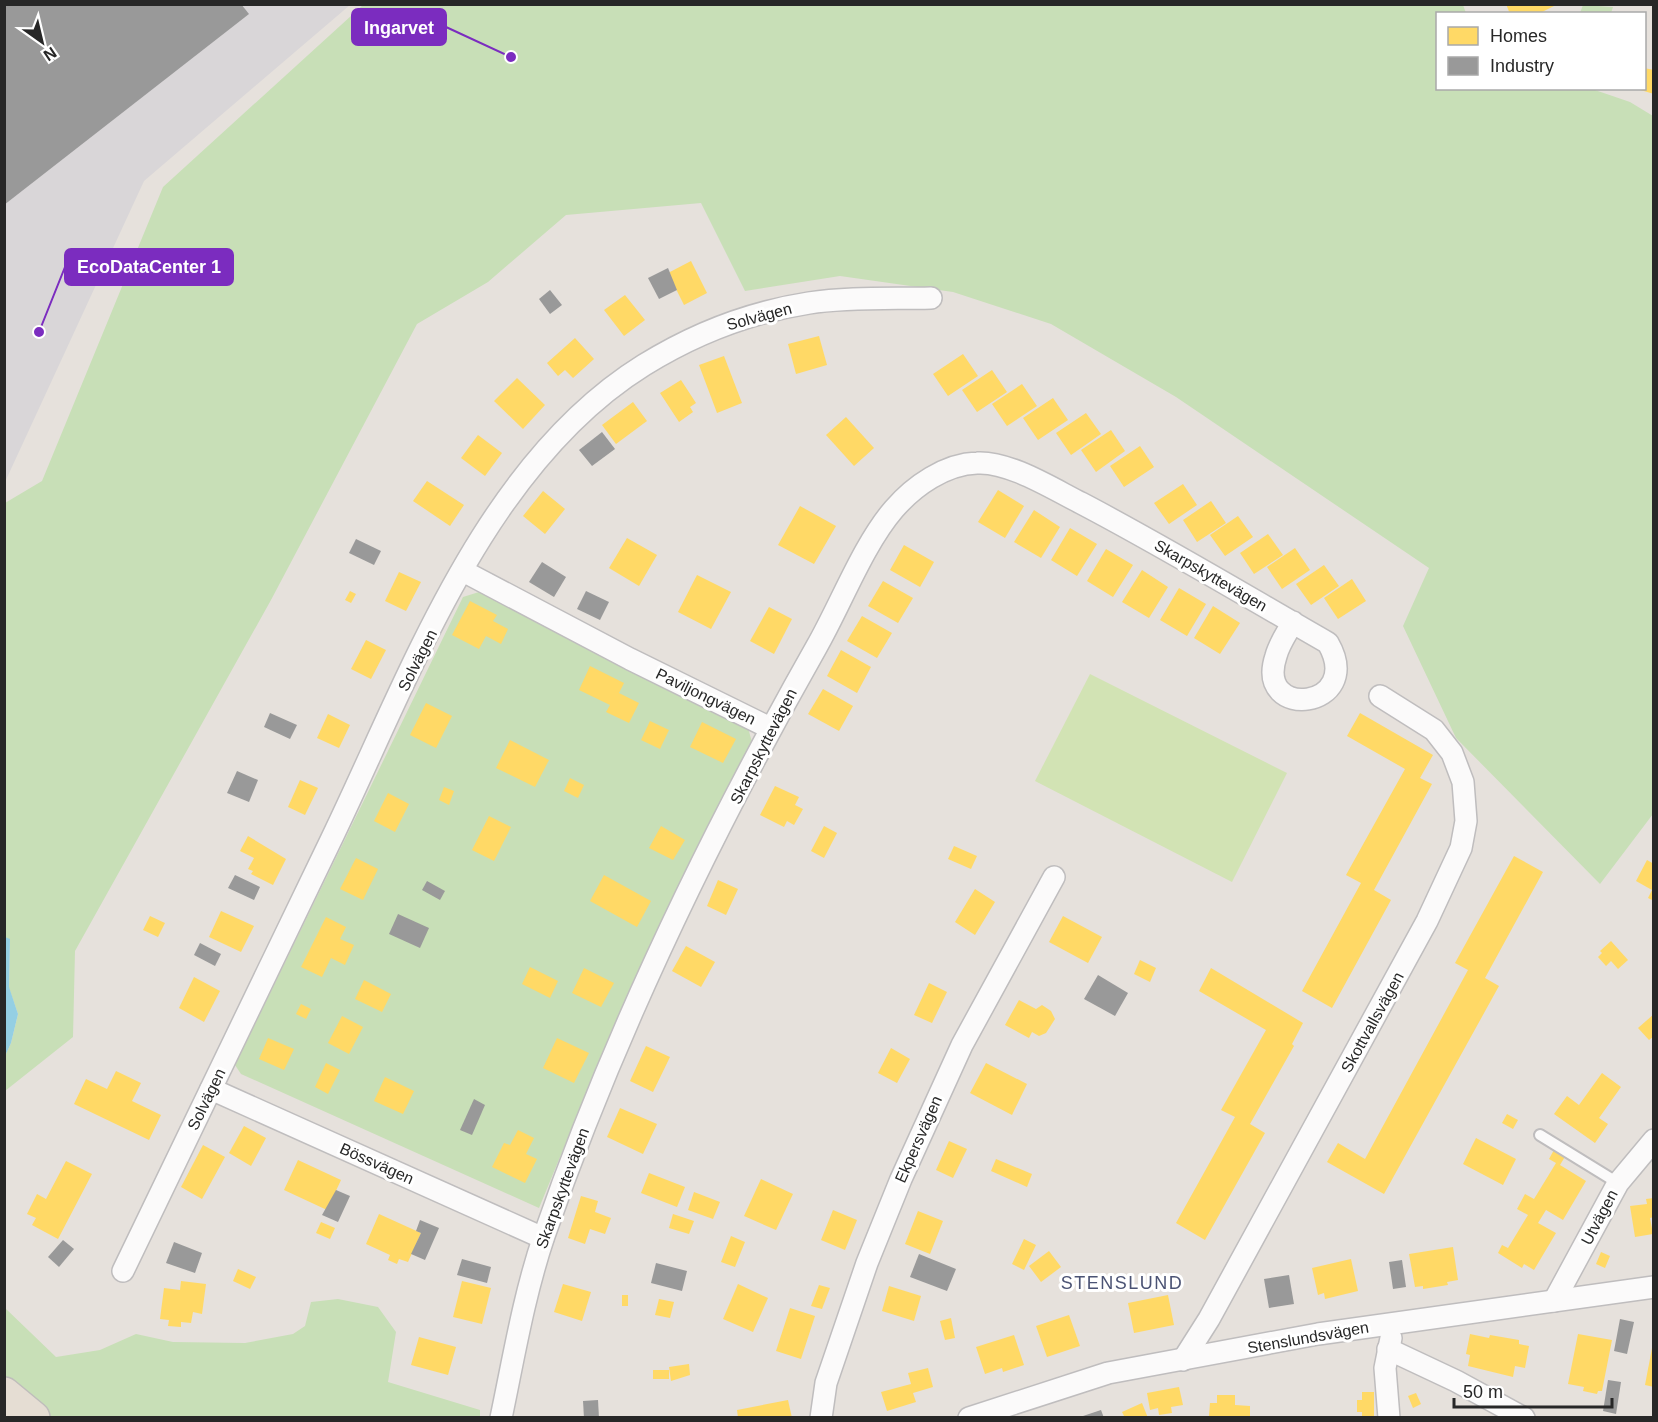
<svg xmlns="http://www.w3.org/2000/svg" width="1658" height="1422" font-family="Arial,sans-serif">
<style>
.industrial{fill:#d9d6d8}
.green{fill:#c8dfb7}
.pitch{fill:#d2e3b4}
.water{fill:#94cfe3}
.homes{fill:#ffd966}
.industry{fill:#999}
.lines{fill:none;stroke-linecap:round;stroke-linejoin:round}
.service-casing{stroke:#bfbdbe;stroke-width:14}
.minor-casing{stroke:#bfbdbe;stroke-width:24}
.trunk-casing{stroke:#bfbdbb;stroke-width:36}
.service{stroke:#fbfafa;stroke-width:10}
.minor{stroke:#fbfafa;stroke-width:21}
.trunk{stroke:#e5ddd3;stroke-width:33}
.labels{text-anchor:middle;stroke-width:6;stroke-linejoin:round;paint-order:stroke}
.street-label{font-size:16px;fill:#272727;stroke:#fff}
.neighbourhood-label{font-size:18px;letter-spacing:1.5px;fill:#4b5374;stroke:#fff}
.leader{fill:none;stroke:#7b2cbf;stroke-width:2}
.callout-dot{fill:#7b2cbf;stroke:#fff;stroke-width:2}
.callout{fill:#7b2cbf;stroke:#7b2cbf;stroke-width:2}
.callout-label{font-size:18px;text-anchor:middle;font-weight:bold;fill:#fff}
</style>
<rect width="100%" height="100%" fill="#e6e1dc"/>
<path class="industrial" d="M5,5H350L144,181L5,482Z"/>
<g class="green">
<path d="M363,5H1463L1466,13L1438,14V88L1592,89L1630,102L1653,116V814L1600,884L1456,738L1403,626L1429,568L1176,397L1051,324L953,292L840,276L745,291L701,203L566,215L488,282L417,324L271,600L75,951L73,1037L5,1091V1056L11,1043L18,1014L9,988L10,940L5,937V503L42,481L163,187Z"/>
<path d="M1583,5L1613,7L1611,13H1580Z"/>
<path d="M479,592L748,728L752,742L675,892L619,1014L539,1208L241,1074L235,1065L463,597Z"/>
<path d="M338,1299L378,1307L396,1332L388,1382L480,1410V1417H44L5,1384L4,1307L56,1357L100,1350L136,1334L173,1342L245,1343L293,1334L305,1326L311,1302Z"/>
</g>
<path class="pitch" d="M1090,674L1287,773L1232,882L1035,781Z"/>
<path class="water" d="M5,937L10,939L9,987L18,1014L11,1043L5,1056Z"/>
<g class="homes">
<path d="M1506,4H1558L1538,14H1510Z"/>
<path d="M1644,68L1654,70V94L1637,89L1644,88Z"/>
<path d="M691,261L707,293L684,305L668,273Z"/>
<path d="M625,295L645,320L624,336L604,310Z"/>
<path d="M819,336L827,365L796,374L788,344Z"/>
<path d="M575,338L594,359L573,378L565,370L558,376L547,363Z"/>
<path d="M963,354L978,376L948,396L933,374Z"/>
<path d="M724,356L742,403L717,413L699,365Z"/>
<path d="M992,370L1007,392L977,412L962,390Z"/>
<path d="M517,378L545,405L523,429L494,401Z"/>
<path d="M681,380L696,403L690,407L693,412L679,422L660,393Z"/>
<path d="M1022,384L1037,406L1007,426L992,404Z"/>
<path d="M1053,398L1068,420L1038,440L1023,418Z"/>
<path d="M633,402L647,421L616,444L602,425Z"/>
<path d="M1086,413L1101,434L1071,455L1056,433Z"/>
<path d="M846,417L874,448L854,466L826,435Z"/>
<path d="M1111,430L1125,451L1096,472L1081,450Z"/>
<path d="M478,435L502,453L485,476L461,458Z"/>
<path d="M1140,446L1154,467L1124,487L1110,466Z"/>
<path d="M427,481L464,505L450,526L413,501Z"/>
<path d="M1183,484L1197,505L1169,524L1154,503Z"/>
<path d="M998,490L1024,506L1005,538L978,522Z"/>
<path d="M543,491L565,509L545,534L523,516Z"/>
<path d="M1211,501L1226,523L1197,542L1183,520Z"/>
<path d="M800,506L836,526L814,564L778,545Z"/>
<path d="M1034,510L1060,527L1041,558L1014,542Z"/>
<path d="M1238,516L1253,537L1225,556L1210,535Z"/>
<path d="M1070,528L1097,544L1077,576L1051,560Z"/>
<path d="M1268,534L1283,555L1254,574L1240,553Z"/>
<path d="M627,538L657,555L639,586L609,568Z"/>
<path d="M904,545L934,562L920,587L890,570Z"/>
<path d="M1295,548L1310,570L1282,589L1267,567Z"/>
<path d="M1106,549L1133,565L1113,597L1087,581Z"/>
<path d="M1324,565L1339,586L1311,605L1296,584Z"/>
<path d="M1142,570L1168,587L1149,618L1122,602Z"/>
<path d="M399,572L421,582L406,611L385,601Z"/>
<path d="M697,575L731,592L711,629L678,612Z"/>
<path d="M1352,579L1366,601L1338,619L1324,598Z"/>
<path d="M883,581L913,598L898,623L868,606Z"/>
<path d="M1179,588L1206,604L1187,636L1160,620Z"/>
<path d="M350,591L356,594L351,603L345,600Z"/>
<path d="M470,601L497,615L493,621L508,629L501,644L486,636L479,649L452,635Z"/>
<path d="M1213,606L1240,623L1220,654L1194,638Z"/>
<path d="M769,607L792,619L774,654L750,641Z"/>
<path d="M862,616L892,633L877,658L847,641Z"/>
<path d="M366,640L386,650L371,679L351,669Z"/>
<path d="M841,650L871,667L857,693L827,676Z"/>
<path d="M590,666L624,683L619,693L639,703L629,723L606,712L610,705L579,690Z"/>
<path d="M823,689L853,706L839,731L808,714Z"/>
<path d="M426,703L452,716L436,748L410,735Z"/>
<path d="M1360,713L1433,755L1420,778L1432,784L1374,890L1391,900L1332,1008L1302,991L1361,883L1346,875L1405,769L1347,736Z"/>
<path d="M328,714L350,725L339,748L317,738Z"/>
<path d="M650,721L669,730L660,749L641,740Z"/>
<path d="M702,722L736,739L723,763L690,747Z"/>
<path d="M510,740L549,760L535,787L496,768Z"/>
<path d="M570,778L584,785L578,798L564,791Z"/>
<path d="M300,780L318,788L305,815L288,807Z"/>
<path d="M775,786L799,797L795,805L803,809L794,825L787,821L784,827L760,815Z"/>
<path d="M444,787L454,791L449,805L439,800Z"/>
<path d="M388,793L409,804L395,832L374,821Z"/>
<path d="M489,816L511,827L494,861L472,850Z"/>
<path d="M661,826L685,840L673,860L649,848Z"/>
<path d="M824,826L837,833L824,858L811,851Z"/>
<path d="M248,836L286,859L273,885L251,874L253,871L248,869L254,858L240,851Z"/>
<path d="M954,846L977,856L971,869L948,859Z"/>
<path d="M1514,856L1543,872L1485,978L1499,986L1384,1194L1327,1162L1338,1143L1365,1159L1468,970L1455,963Z"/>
<path d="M356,858L378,869L363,900L340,889Z"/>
<path d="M1647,860L1654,864V901L1648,898L1652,890L1636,881Z"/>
<path d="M604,875L651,901L637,927L590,901Z"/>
<path d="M718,880L738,889L726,915L707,906Z"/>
<path d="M975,889L995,902L975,935L955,922Z"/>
<path d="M221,911L254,926L241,952L209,937Z"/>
<path d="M150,916L165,923L158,937L143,930Z"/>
<path d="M1063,916L1102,937L1088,963L1049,942Z"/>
<path d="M326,917L346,927L340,939L354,945L345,965L331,958L322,977L301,967Z"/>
<path d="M1611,941L1628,960L1618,969L1611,961L1606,966L1598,957L1602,953L1600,951Z"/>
<path d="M686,946L715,962L701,987L672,971Z"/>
<path d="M1140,960L1156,968L1150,982L1134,974Z"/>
<path d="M530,967L558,981L550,998L522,984Z"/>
<path d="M584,968L614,983L601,1007L572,993Z"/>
<path d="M1211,968L1303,1023L1292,1044L1294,1046L1250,1124L1265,1133L1205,1240L1176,1223L1235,1117L1221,1110L1266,1030L1199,991Z"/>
<path d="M194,977L220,991L204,1022L179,1008Z"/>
<path d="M364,980L391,994L382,1012L355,999Z"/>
<path d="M929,983L947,992L932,1023L914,1015Z"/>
<path d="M1019,1000L1036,1009L1042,1005L1051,1011L1055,1019L1046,1033L1039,1036L1032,1032L1029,1038L1005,1025Z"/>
<path d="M301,1004L311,1009L306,1019L296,1014Z"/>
<path d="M1654,1014V1036L1649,1040L1638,1028Z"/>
<path d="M342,1016L363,1027L349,1054L328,1043Z"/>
<path d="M268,1038L294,1049L284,1070L259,1059Z"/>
<path d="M557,1038L589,1053L574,1083L543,1068Z"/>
<path d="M646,1046L670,1057L653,1092L630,1081Z"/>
<path d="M891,1048L910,1059L897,1083L878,1073Z"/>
<path d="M326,1063L340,1070L328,1094L315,1087Z"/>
<path d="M986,1063L1027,1084L1012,1115L970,1093Z"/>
<path d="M116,1071L141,1083L132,1101L161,1115L149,1140L74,1104L86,1079L107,1089Z"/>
<path d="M1602,1073L1621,1087L1599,1118L1608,1124L1595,1143L1554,1114L1567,1096L1579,1105Z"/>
<path d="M385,1077L414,1091L403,1114L374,1101Z"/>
<path d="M620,1108L657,1124L643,1154L607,1137Z"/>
<path d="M1507,1114L1518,1120L1513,1129L1502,1123Z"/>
<path d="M244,1126L266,1138L251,1166L229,1153Z"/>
<path d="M518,1130L534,1138L526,1154L537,1159L525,1183L492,1167L504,1143L510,1145Z"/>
<path d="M1476,1138L1516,1159L1503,1185L1463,1164Z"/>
<path d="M949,1141L967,1149L953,1178L936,1170Z"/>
<path d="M203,1145L225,1157L202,1199L181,1187Z"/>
<path d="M1555,1148L1566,1155L1560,1165L1586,1181L1563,1220L1546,1210L1538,1223L1556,1233L1534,1270L1524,1264L1522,1268L1498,1253L1502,1245L1508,1248L1528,1215L1517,1209L1525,1194L1534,1199L1556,1163L1549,1159Z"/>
<path d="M996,1159L1032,1174L1027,1187L991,1171Z"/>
<path d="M298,1160L341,1180L327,1210L284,1190Z"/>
<path d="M66,1161L92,1174L58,1239L32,1225L36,1218L27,1214L37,1194L46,1199Z"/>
<path d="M649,1173L685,1187L677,1207L641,1193Z"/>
<path d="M761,1179L793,1194L776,1230L744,1216Z"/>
<path d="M694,1192L720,1202L713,1219L688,1210Z"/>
<path d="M581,1196L598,1201L595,1212L611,1218L605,1234L590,1229L585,1244L568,1238Z"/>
<path d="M1654,1198V1217L1650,1218L1653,1234L1635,1237L1630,1206L1647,1204L1646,1199Z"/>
<path d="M833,1210L857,1220L845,1250L821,1240Z"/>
<path d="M918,1211L943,1221L930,1254L905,1244Z"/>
<path d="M379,1214L421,1233L408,1262L399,1259L397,1264L388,1260L390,1255L366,1244Z"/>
<path d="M673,1214L694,1221L689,1234L669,1228Z"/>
<path d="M321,1222L335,1228L330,1239L316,1233Z"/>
<path d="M731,1236L745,1242L735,1267L721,1262Z"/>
<path d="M1024,1239L1036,1245L1024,1270L1012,1264Z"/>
<path d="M1453,1247L1458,1280L1447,1282L1448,1285L1423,1289V1286L1415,1287L1409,1254Z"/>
<path d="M1049,1251L1061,1267L1041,1282L1029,1266Z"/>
<path d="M1601,1252L1610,1256L1605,1268L1596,1264Z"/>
<path d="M1351,1259L1358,1291L1325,1299L1324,1293L1318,1295L1312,1268Z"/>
<path d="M238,1269L256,1277L250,1289L233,1281Z"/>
<path d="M181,1281L206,1284L202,1314L193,1312L191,1323L181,1322V1327L168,1326L169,1320L160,1319L164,1288L180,1290Z"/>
<path d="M462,1281L491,1288L482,1324L453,1317Z"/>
<path d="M563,1284L591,1292L582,1321L554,1312Z"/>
<path d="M738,1284L768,1298L753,1332L723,1319Z"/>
<path d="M819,1285L830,1288L822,1309L811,1306Z"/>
<path d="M889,1286L921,1296L914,1321L882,1311Z"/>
<rect x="622" y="1295" width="6" height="11"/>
<path d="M1168,1295L1174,1325L1134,1333L1128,1303Z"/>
<path d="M659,1299L674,1302L670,1318L655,1315Z"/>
<path d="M790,1308L815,1316L801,1359L776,1351Z"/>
<path d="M1069,1315L1080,1346L1047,1357L1036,1326Z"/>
<path d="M951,1318L955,1338L945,1340L940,1321Z"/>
<path d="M1470,1334L1489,1338L1490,1335L1519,1340V1344L1529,1346L1525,1368L1515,1366L1513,1377L1468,1366L1470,1355L1466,1354Z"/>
<path d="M1578,1334L1612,1340L1602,1391H1598L1597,1394L1583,1391L1584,1387L1568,1384Z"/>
<path d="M1014,1335L1024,1365L1003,1372L1002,1368L985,1374L976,1347Z"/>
<path d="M419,1337L456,1347L448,1375L411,1365Z"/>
<path d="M1652,1348H1654V1387L1645,1385Z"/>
<path d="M689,1364L690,1375L671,1381L669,1367Z"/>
<path d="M928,1368L933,1387L913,1393L916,1402L887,1411L881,1392L911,1384L908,1373Z"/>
<rect x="653" y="1370" width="16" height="9"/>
<path d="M1179,1387L1183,1405L1171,1407L1172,1413L1159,1415L1158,1408L1150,1410L1147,1393Z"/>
<path d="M1362,1392H1374V1416H1362V1412H1357V1400H1362Z"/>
<path d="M1416,1393L1421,1404L1413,1408L1408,1396Z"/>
<path d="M1217,1395H1235V1405L1250,1406V1418L1209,1416L1210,1403H1217Z"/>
<path d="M788,1400L792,1418H738L737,1410Z"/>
<path d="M1142,1403L1148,1418H1125L1122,1412Z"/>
</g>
<g class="industry">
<path d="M4,4H241L249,14L4,205Z"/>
<path d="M668,268L677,290L659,299L648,278Z"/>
<path d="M550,290L562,305L550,314L539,299Z"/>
<path d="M602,432L615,449L592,466L579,450Z"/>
<path d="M356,539L381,551L374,565L349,553Z"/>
<path d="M542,562L566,577L554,597L529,582Z"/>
<path d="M586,591L609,602L600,620L577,609Z"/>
<path d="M270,713L297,725L290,739L264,727Z"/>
<path d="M237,771L258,780L249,802L227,793Z"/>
<path d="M235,875L260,887L254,900L228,888Z"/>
<path d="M427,881L445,891L440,900L422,890Z"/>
<path d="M398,914L429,928L420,948L389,934Z"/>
<path d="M200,943L221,954L215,966L194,955Z"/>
<path d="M1098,975L1128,993L1115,1016L1084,999Z"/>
<path d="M474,1099L485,1105L472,1135L460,1130Z"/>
<path d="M336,1190L350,1196L338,1222L322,1215Z"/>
<path d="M420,1220L439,1228L425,1260L411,1254L421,1233L416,1231Z"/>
<path d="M63,1240L74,1249L59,1267L48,1257Z"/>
<path d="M174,1242L202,1253L195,1273L166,1263Z"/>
<path d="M919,1254L956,1269L947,1291L910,1277Z"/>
<path d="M462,1259L491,1267L487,1283L457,1275Z"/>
<path d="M1402,1260L1406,1287L1393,1289L1389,1262Z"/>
<path d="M656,1263L687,1271L682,1291L651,1283Z"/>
<path d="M1289,1275L1294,1304L1269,1308L1264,1279Z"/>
<path d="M1620,1319L1634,1322L1627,1354L1614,1351Z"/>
<path d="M1608,1380L1621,1382L1616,1414L1603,1411Z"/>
<path d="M598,1400L599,1418H584L583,1401Z"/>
<path d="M1101,1410L1104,1418H1080V1417Z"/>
</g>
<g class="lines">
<defs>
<path id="service" d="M1540,1135L1618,1183"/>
<g id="minor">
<path d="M463,571L630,659L770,728"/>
<path d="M211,1089L543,1238"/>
<path d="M123,1271C192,1128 261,985 330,842C409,679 483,465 644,365C694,334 751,312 809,303C849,297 891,299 931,298"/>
<path d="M1554,1301L1618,1183L1654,1140"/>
<path d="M1388,1349L1456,1381L1524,1418"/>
<path d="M1183,1360L1209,1319L1427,921L1461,848L1466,821L1463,782L1452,753L1434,730L1380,696"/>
<path d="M501,1418C514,1356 524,1295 544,1236C615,1031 711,833 817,646C841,604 863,545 894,509C914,486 945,464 977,463C1009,461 1053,489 1081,503C1165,547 1246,596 1328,643C1366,709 1254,722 1276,656C1279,644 1287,633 1293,622"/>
<path d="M821,1418L826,1383L867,1263L901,1179L962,1045L1054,877"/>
<path d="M969,1418L1108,1373L1318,1334L1654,1287"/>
<path d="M1389,1418L1385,1368L1391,1338"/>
</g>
<path id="trunk" d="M4,1394L33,1418"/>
</defs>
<use href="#service" class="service-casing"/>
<use href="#minor" class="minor-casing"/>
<use href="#trunk" class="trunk-casing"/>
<use href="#service" class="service"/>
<use href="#minor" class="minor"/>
<use href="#trunk" class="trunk"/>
</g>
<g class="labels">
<g class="street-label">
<text transform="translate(759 316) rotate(-15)" y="6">Solvägen</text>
<text transform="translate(1211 575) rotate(30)" y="6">Skarpskyttevägen</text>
<text transform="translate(417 660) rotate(-63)" y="6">Solvägen</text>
<text transform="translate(706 696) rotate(26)" y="6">Paviljongvägen</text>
<text transform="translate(763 746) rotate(-63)" y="6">Skarpskyttevägen</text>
<text transform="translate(1372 1022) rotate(-61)" y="6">Skottvallsvägen</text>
<text transform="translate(206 1099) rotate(-64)" y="6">Solvägen</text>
<text transform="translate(918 1139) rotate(-66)" y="6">Ekpersvägen</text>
<text transform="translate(377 1163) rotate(24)" y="6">Bössvägen</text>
<text transform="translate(562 1188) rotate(-70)" y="6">Skarpskyttevägen</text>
<text transform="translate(1599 1217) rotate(-62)" y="6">Utvägen</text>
<text transform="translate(1308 1337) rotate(-10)" y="6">Stenslundsvägen</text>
</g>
<g class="neighbourhood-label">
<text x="1122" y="1289">STENSLUND</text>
</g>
</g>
<path class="leader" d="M511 57L446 27M39 332L65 267"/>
<g class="callout-dot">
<circle cx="511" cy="57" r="6"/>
<circle cx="39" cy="332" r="6"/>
</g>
<g class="callout">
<rect x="352" y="9" width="94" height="36" rx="6"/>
<rect x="65" y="249" width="168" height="36" rx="6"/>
</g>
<g class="callout-label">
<text x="399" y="34">Ingarvet</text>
<text x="149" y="273">EcoDataCenter 1</text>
</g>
<rect width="1658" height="1422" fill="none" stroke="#272727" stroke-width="12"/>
<rect x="1436" y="12" width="210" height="78" fill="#ffffff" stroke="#a9a9a9" stroke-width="1.5"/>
<rect x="1448" y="27" width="30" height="18" fill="#ffd966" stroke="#a9a9a9" stroke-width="1.5"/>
<text x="1490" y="42" font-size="18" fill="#272727">Homes</text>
<rect x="1448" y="57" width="30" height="18" fill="#999999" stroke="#a9a9a9" stroke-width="1.5"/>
<text x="1490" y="72" font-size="18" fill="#272727">Industry</text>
<g transform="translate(42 42) rotate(146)" stroke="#ffffff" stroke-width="4.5" paint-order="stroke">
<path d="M0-4.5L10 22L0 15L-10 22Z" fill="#272727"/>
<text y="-9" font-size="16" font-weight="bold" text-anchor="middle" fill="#272727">N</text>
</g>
<path d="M1454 1398v9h158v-9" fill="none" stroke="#272727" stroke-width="3"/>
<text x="1463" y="1398" font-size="18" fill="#272727" stroke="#ffffff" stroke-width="4.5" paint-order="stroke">50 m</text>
</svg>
